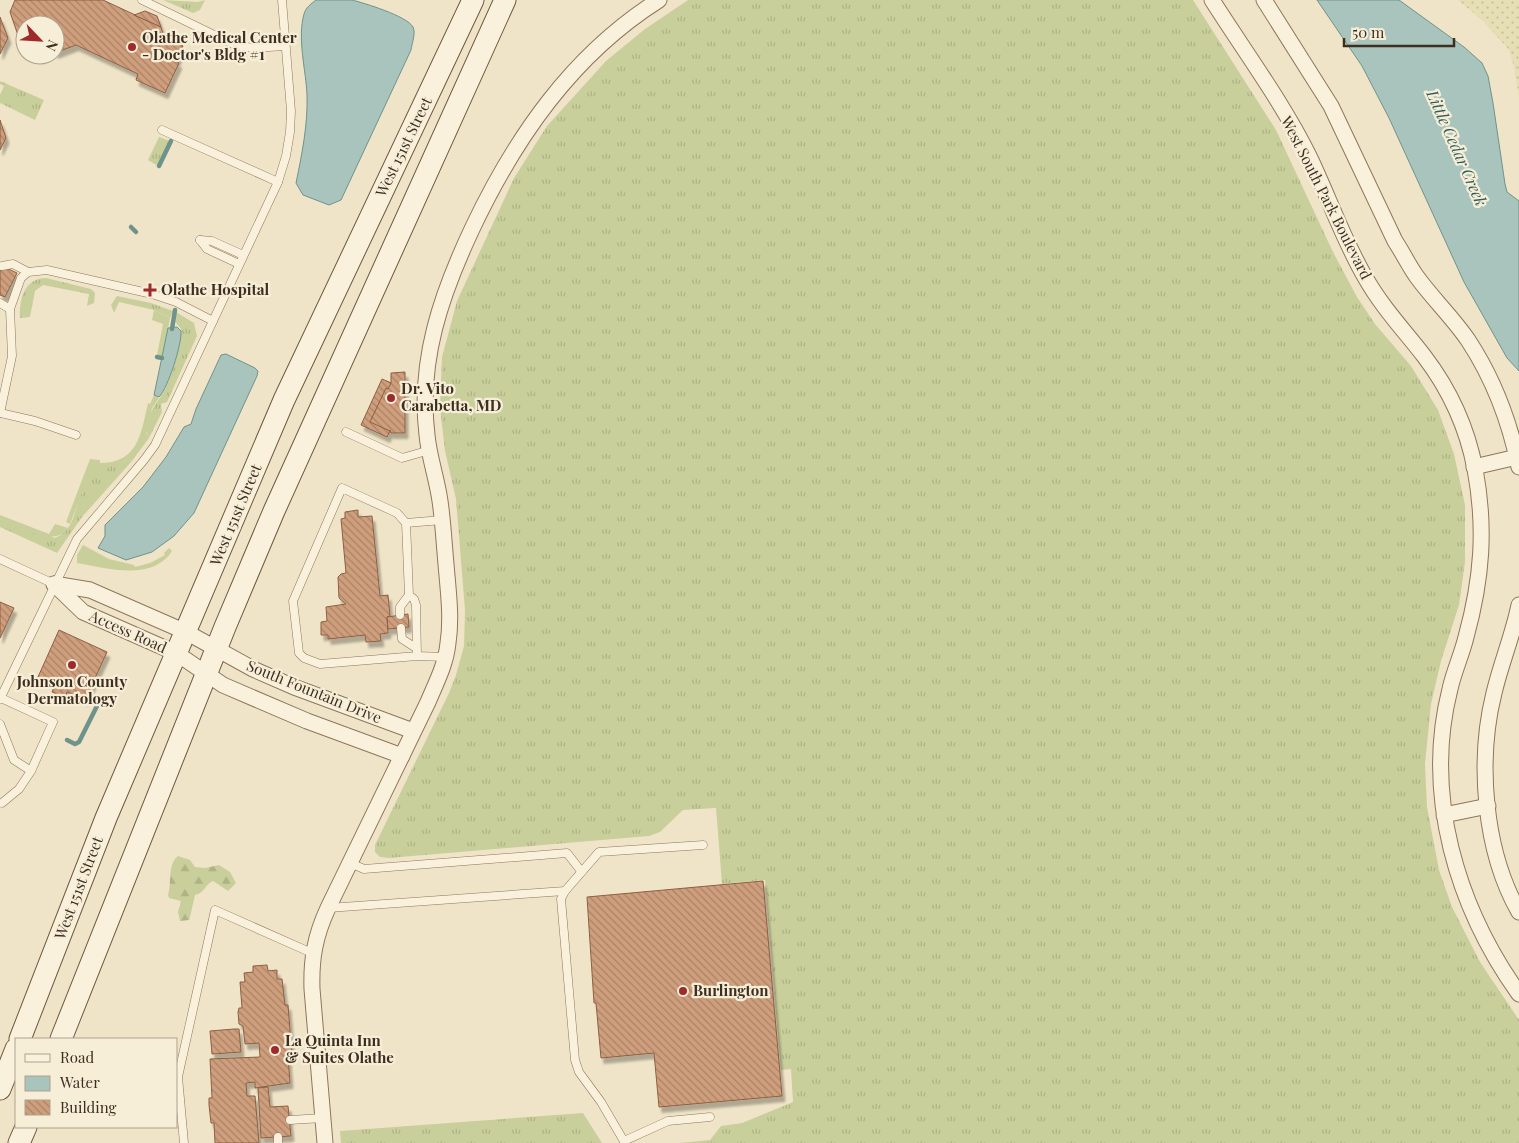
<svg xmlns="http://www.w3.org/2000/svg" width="1519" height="1143" font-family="'Playfair Display',serif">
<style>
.farmland{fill:url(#farmland-dots)}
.grass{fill:url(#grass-tufts)}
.forest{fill:url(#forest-firs)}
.garden{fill:#c9cf9b}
.water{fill:#a9c4bc;stroke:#6f938a}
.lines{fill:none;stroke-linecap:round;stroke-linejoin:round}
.stream{stroke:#6f938a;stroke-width:4.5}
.building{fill:url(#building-back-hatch);stroke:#8d5f41;filter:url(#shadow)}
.service-casing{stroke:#8d765c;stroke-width:9}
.minor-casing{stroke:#8d765c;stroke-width:17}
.secondary-casing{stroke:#6f573f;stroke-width:23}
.service{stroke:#faf1dc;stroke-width:8}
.minor{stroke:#faf1dc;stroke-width:15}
.secondary{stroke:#faf1dc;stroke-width:21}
.poi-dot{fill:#9e2a2b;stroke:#f7eed8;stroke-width:2}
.labels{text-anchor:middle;stroke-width:4.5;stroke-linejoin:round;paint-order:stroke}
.poi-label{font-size:15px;font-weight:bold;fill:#3d2e20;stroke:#f7eed8;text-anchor:start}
.street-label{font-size:15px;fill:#3d2e20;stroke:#f7eed8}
.water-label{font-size:16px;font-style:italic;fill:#2f5d5a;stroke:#f7eed8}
</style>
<defs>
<pattern id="farmland-dots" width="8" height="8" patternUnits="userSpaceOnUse" patternTransform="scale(1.25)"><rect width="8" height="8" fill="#e6deb5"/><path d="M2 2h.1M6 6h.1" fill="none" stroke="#c6bf9b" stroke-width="1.8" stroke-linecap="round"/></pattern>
<pattern id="grass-tufts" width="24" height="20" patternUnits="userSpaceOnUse" patternTransform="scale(1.25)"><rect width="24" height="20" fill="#c9cf9b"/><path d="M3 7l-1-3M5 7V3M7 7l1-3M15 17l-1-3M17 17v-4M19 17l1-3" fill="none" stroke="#aeb285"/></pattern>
<pattern id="forest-firs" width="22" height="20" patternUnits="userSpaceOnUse" patternTransform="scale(1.25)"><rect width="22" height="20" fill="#c9cf9b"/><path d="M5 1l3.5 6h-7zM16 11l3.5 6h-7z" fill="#aeb285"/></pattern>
<pattern id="building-back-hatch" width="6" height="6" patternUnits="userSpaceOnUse" patternTransform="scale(1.25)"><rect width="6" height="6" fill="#cf9f7d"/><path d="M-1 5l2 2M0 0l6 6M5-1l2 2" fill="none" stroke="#a98266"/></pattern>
<filter id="shadow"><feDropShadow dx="3" dy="5.5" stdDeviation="1" flood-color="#0004"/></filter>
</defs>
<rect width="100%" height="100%" fill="#f0e4c8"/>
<path class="farmland" d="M1458,0H1519V98L1514,67L1509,50L1483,21Z"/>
<g class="grass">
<path d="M163,0L198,2L205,0L200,10L193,13Z"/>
<path d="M688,0H1193L1276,130L1333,252L1357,297L1375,324L1411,366L1438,410L1454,454L1465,505V562L1459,605L1441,661L1431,704L1425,764L1427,807L1439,870L1452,907L1480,962L1519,1020V1143H680L710,1140L721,1126L742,1123L793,1102L791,1069L781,1070L765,880L722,884L716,808L683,810L660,832L649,836L389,858L380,857L375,852V845L449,693L456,675L464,646L465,610L456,499L445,451L440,407L442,357L457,301L514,178L547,126L606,61L645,29Z"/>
<path d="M0,81L44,100L35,120L0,103V95L4,86L0,84Z"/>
<path d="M159,137L170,141L158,166L148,160Z"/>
<path d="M46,278L91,289L95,293L94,303L87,306L89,294L43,285L35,291L30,317L20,318C19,300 24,278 46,278Z"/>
<path d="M117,296L151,303L173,311L170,318L154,310L119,302L114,313L111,305Z"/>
<path d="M176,312L194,323L197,336L167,402L161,404L162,412L149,438C138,423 159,402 165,389C172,376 181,343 181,329L173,319Z"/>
<path d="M128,460L132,461L82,517L57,553L0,527V519L55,538C82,528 73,487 94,472C104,465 118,464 128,460Z"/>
<path d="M583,1113L602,1143H341L340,1131Z"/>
</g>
<path class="forest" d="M178,856L190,860L195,867L205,868L219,865L230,872L236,883L228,891L213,881C205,884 205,893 195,895L190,917L189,920L180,921L178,912L181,901L169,898L168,895C172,884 167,864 178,856Z"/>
<g class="garden">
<path d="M154,310L170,318L163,356L157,355L163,324L152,320Z"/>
<path d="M154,395L159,398L152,408L146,433L149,438L132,461L128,460L93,473L86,483L70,524L66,522L90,459L100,460V463C138,463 141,434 148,403L150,404Z"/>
<path d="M0,515L49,534L55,524L68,528C54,549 18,526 0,519Z"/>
<path d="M83,545L109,559L134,565L135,567L150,563L165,555L164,553L169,548L172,551C152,582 106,568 77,563V555Z"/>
</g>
<g class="water">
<path d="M316,0C328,0 341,0 352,0C364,3 407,16 413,27C416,33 412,43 411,50L341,200L329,205L303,195L296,183C302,154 308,124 307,95C306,70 297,39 304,14C306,7 311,4 316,0Z"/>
<path d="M1317,0H1399L1464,47L1482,63L1488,76L1493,103L1505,184L1507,192L1519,201V371L1507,358L1464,282L1389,118L1362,66Z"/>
<path d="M177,327L181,331C182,344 168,388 159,397L154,395L168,328Z"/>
<path d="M226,354L255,368L258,371L257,376L194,513L174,536L152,552L126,560L98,548L105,536V525L143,487L166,457L184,427L191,424L196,409L221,355Z"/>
</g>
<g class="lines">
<g class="stream">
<path d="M159,166L171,141"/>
<path d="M131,227L136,232"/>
<path d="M172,329L175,310"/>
<path d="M157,357L162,358"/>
<path d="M67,740L75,744L79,742L100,700"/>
</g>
</g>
<g class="building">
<path d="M15,0H103L161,27L164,37L183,46L176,62L179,63L165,93L136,80L138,74L76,45L55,53V25H25V41L19,38L10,12Z"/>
<path d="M145,11L157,16L161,27L134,15Z"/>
<path d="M0,17L8,38L0,54Z"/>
<path d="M0,120L6,138L0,150Z"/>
<path d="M0,265L17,273L5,297L0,295Z"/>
<path d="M405,372V433H391L390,430L388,434L366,423L386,381L391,383V373Z"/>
<path d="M382,379L391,383L388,389L386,388L370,422L390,431L387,437L361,425Z"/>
<path d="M358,510V517L372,516L380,596L388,595L390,616L387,617L388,633L380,634L381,641L366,642L365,635L328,639V635H321V622L327,621L326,607L346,604L339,598L338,577L341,574L346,573L341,519L345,518V512Z"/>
<path d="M0,602L14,608L0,638Z"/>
<path d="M408,614L409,627L388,629L387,617Z"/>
<path d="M59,630L107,652L85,700L67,692L65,698L52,692L55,685L38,677Z"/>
<path d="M763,881L782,1096L659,1107L654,1053L601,1058L596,1003H594L587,897Z"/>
<path d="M267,965L268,971L277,970V979H282L285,1005H288L292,1055L288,1056L290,1083L255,1088V1082L246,1083L247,1096H255L259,1143H215L214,1123H211L209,1105V1098H212L210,1059L260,1057L259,1043L245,1044L243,1026L239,1024L238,1012L239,1008H242L240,982H245L244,973L253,972V966Z"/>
<path d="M234,1029H239L241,1052L212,1054L210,1031Z"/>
<path d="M268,1087L270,1107L288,1106L291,1136L261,1138L258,1088Z"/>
</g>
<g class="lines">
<defs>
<g id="service">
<path d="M142,0L235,45L253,48L284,46"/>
<path d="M162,130L278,182"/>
<path d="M200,240L207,249L239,264"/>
<path d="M200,240L212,241L243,255"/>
<path d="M2,266L13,264L28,272"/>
<path d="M0,303L10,309"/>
<path d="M0,413L12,356L10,309L21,278L28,272L47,270L152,294L176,302L213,321"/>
<path d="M0,413L35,421L76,435"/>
<path d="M346,432L402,458L430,450"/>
<path d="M406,523L442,520"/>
<path d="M0,559L54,584"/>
<path d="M400,615V607L409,595"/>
<path d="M401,628L402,639L416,648"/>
<path d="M417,656L416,605L414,599L409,595L406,523L397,513L342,488L293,601L299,653L304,658L320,664L417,656L445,657"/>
<path d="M0,699L77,539L144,460L155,445L278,182L286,156L290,132L291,111L282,0"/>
<path d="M0,724L14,760L31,771L53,722L1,698"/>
<path d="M2,803L19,789L31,771"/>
<path d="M350,863L364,869L567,853L581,871"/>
<path d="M328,908L565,891"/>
<path d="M290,1120L323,1118"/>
<path d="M278,1137V1143"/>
<path d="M624,1141L668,1121L710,1117"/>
<path d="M184,1143L178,1077L215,910L312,953"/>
<path d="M625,1143L601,1102L579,1072L575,1060L561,899L565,891L599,852L703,845"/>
</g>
<g id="minor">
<path d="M1212,0C1245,52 1283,103 1310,158C1329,198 1343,239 1365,277C1382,307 1403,329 1424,356C1450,390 1467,427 1475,469C1486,528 1482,579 1466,637C1462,654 1454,671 1450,689C1423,795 1457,907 1519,994"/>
<path d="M1264,0L1331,106L1395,241C1403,253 1409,266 1417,277C1433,299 1453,318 1468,340C1493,378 1510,423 1519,467"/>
<path d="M1474,467L1517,457"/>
<path d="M54,584L83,612L176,653L223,685L307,721L402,756"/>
<path d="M54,584L90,590L186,632L253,669L294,687L413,731"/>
<path d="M1519,605C1513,635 1501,663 1494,693C1477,761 1484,851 1519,912"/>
<path d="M1444,815L1488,806"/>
<path d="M325,1143L312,989C311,959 315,936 328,908L428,702C436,683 446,664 448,643C452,617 448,590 446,564C444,543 443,521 440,501C437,479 429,457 427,435C418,361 441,295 472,229C515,138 572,55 659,0"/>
</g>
<g id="secondary">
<path d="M20,1039L106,818L284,400L473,0"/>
<path d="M61,1039L225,627L274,511L505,0"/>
<path d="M0,1089L16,1049"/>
<path d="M19,1143L26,1127"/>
</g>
</defs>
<use href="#service" class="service-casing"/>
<use href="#minor" class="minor-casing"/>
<use href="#secondary" class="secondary-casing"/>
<use href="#service" class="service"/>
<use href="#minor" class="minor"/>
<use href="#secondary" class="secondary"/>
</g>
<g class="poi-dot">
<circle cx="132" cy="47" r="5"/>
<path d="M147.5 282.5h5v5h5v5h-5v5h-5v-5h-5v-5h5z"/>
<circle cx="391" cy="398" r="5"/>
<circle cx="72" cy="665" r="5"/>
<circle cx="683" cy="991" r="5"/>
<circle cx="275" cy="1050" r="5"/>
</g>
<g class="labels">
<g class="poi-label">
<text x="142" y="43">Olathe Medical Center<tspan x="142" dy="17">- Doctor's Bldg #1</tspan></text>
<text x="161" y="295">Olathe Hospital</text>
<text x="401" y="394">Dr. Vito<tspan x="401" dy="17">Carabetta, MD</tspan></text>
<text x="72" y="687" text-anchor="middle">Johnson County<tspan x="72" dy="17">Dermatology</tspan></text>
<text x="693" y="996">Burlington</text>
<text x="285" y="1046">La Quinta Inn<tspan x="285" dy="17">&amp; Suites Olathe</tspan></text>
</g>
<g class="street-label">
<text transform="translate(404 147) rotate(-64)" y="5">West 151st Street</text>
<text transform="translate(1326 198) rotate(63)" y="5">West South Park Boulevard</text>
<text transform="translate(236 515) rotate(-67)" y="5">West 151st Street</text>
<text transform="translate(128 632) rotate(24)" y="5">Access Road</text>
<text transform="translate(314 692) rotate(22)" y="5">South Fountain Drive</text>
<text transform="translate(79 888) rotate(-69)" y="5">West 151st Street</text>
</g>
<g class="water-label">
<text transform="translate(1457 148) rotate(66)" y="6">Little Cedar Creek</text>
</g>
</g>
<rect x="15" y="1038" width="162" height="90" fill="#f7eed8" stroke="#ada18e"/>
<rect x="25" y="1054" width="25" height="8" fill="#faf1dc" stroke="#ada18e"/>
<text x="60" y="1063" font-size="15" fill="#3d2e20">Road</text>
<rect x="25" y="1076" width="25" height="15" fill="#a9c4bc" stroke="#ada18e"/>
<text x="60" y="1088" font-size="15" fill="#3d2e20">Water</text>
<rect x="25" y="1100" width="25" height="15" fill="url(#building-back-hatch)" stroke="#ada18e"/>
<text x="60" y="1113" font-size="15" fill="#3d2e20">Building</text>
<g transform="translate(40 40) rotate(115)"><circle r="24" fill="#f7eed8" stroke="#ada18e"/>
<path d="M0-4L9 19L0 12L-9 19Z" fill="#9e2a2b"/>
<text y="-8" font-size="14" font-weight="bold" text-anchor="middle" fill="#3d2e20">N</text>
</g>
<path d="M1344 38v8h110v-8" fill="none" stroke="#3d2e20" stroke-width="2.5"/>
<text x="1352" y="38" font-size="15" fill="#3d2e20" stroke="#f7eed8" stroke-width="4" paint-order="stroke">50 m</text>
</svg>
